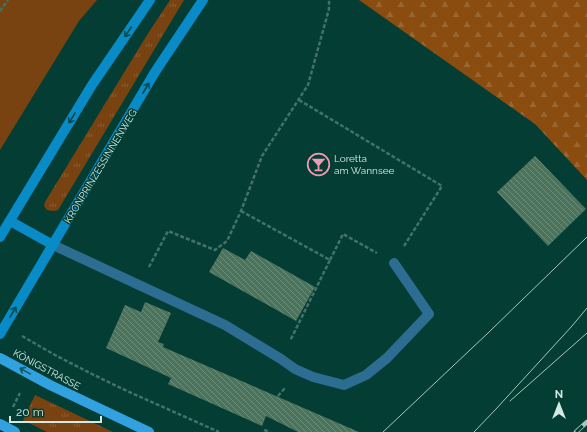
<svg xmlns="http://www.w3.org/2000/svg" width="587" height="432" font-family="Raleway,sans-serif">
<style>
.grass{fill:url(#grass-tufts)}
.forest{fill:url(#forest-firs)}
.park{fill:#794311}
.building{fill:url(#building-back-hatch)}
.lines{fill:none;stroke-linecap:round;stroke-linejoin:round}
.path{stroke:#427269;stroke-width:2.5;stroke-dasharray:4 2;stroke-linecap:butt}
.service{stroke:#2d6d92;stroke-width:10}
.secondary{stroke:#088bc7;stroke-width:10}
.primary{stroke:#32a1df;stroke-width:10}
.tram{stroke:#a5c6bf;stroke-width:1}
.rail-casing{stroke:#a5c6bf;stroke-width:4.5}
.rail{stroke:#033d34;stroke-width:3;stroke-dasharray:9;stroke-linecap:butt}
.oneway{stroke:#04494a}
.oneway2{stroke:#115b67}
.labels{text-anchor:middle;stroke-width:3;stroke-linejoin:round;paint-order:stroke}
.poi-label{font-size:10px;fill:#d1ebe4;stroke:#033d34;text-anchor:start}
.street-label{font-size:10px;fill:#d1ebe4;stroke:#033d34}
</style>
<defs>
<pattern id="grass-tufts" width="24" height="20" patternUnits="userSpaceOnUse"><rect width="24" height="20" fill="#794311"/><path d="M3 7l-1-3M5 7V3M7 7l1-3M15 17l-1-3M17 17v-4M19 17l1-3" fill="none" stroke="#8b5e34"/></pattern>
<pattern id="forest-firs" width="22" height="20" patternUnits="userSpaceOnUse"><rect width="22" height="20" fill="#8a4c0f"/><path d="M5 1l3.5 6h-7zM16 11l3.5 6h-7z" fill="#996632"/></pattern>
<pattern id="building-back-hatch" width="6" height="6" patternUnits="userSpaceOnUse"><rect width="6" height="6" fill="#4c735c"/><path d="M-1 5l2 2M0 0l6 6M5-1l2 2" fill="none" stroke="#6d8e7b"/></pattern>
</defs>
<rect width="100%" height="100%" fill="#033d34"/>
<g class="grass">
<path d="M170,0H184L58,210L54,211L47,210L44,206L45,202L147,35Z"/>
<path d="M35,395L113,432H47L23,420Z"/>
</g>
<path class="forest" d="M359,0H587V180L535,124Z"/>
<path class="park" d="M0,0H97L79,21L0,150Z"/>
<g class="building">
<path d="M535,156L586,209L548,246L497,192Z"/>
<path d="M223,248L245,260L251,251L315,287L296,321L209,272Z"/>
<path d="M145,302L171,313L158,342L164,344L163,347L359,432H298L266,416L262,426L168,384L171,378L106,348L125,305L141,312Z"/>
</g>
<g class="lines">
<g class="path">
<path d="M0,11L8,0"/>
<path d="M299,100L442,186L404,246"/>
<path d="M241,211L330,260L290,341"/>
<path d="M330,260L343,234L377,253"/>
<path d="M149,267L168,231L215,250L227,241L241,211L262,156L308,85L329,9V0"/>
<path d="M22,336L55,355L92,374L127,391L219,432"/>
<path d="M278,396L284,389L283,387"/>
<path d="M13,407L20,393"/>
<path d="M264,430L270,432"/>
</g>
<path class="service" d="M53,245L225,325L281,359L295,369L313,377L344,385L366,375L387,358L429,314L394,263"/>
<g class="secondary">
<path d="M10,221L53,245"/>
<path d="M0,237L92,85L150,0"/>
<path d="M0,334L155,72L203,0"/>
</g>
<g class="primary">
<path d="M0,358L50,385L149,432"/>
<path d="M0,424L15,432"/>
</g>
<g class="tram">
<path d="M510,401L587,333"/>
<path d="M383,432L488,333L587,237"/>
<path d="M474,432L496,409L572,326L587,308"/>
</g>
<defs>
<path id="rail" d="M576,432L587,422"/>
</defs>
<use href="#rail" class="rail-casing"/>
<use href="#rail" class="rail"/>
</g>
<defs><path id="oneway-shaft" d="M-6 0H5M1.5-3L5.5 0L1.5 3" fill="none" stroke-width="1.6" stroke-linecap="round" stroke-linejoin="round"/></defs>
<g class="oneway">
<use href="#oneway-shaft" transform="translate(128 32) rotate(124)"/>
<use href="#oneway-shaft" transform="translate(146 88) rotate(-59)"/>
<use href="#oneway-shaft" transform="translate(72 118) rotate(121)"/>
<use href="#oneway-shaft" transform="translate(13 312) rotate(-59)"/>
</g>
<use class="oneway2" href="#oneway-shaft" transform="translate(25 371) rotate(-151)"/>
<defs>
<symbol id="bar-ring" viewBox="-11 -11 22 22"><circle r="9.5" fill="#033d34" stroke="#f09ab7" stroke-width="1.5"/><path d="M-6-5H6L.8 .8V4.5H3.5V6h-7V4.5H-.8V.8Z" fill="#f09ab7"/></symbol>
</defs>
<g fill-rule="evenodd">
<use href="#bar-ring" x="306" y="152" width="25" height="25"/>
</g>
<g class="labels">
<g class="poi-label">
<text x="334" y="162">Loretta<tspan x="334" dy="12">am Wannsee</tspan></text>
</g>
<g class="street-label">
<text transform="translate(100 166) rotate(-59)" y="4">KRONPRINZESSINNENWEG</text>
<text transform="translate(47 369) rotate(28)" y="4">KÖNIGSTRASSE</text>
</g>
</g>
<g transform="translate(559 404)" stroke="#033d34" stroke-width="3" paint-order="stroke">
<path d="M0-3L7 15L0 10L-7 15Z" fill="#d1ebe4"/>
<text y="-6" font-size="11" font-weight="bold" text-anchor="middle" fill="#d1ebe4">N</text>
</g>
<path d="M10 416v6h91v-6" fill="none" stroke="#d1ebe4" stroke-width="2"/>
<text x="16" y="416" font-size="12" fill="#d1ebe4" stroke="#033d34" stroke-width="3" paint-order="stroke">20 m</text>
</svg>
